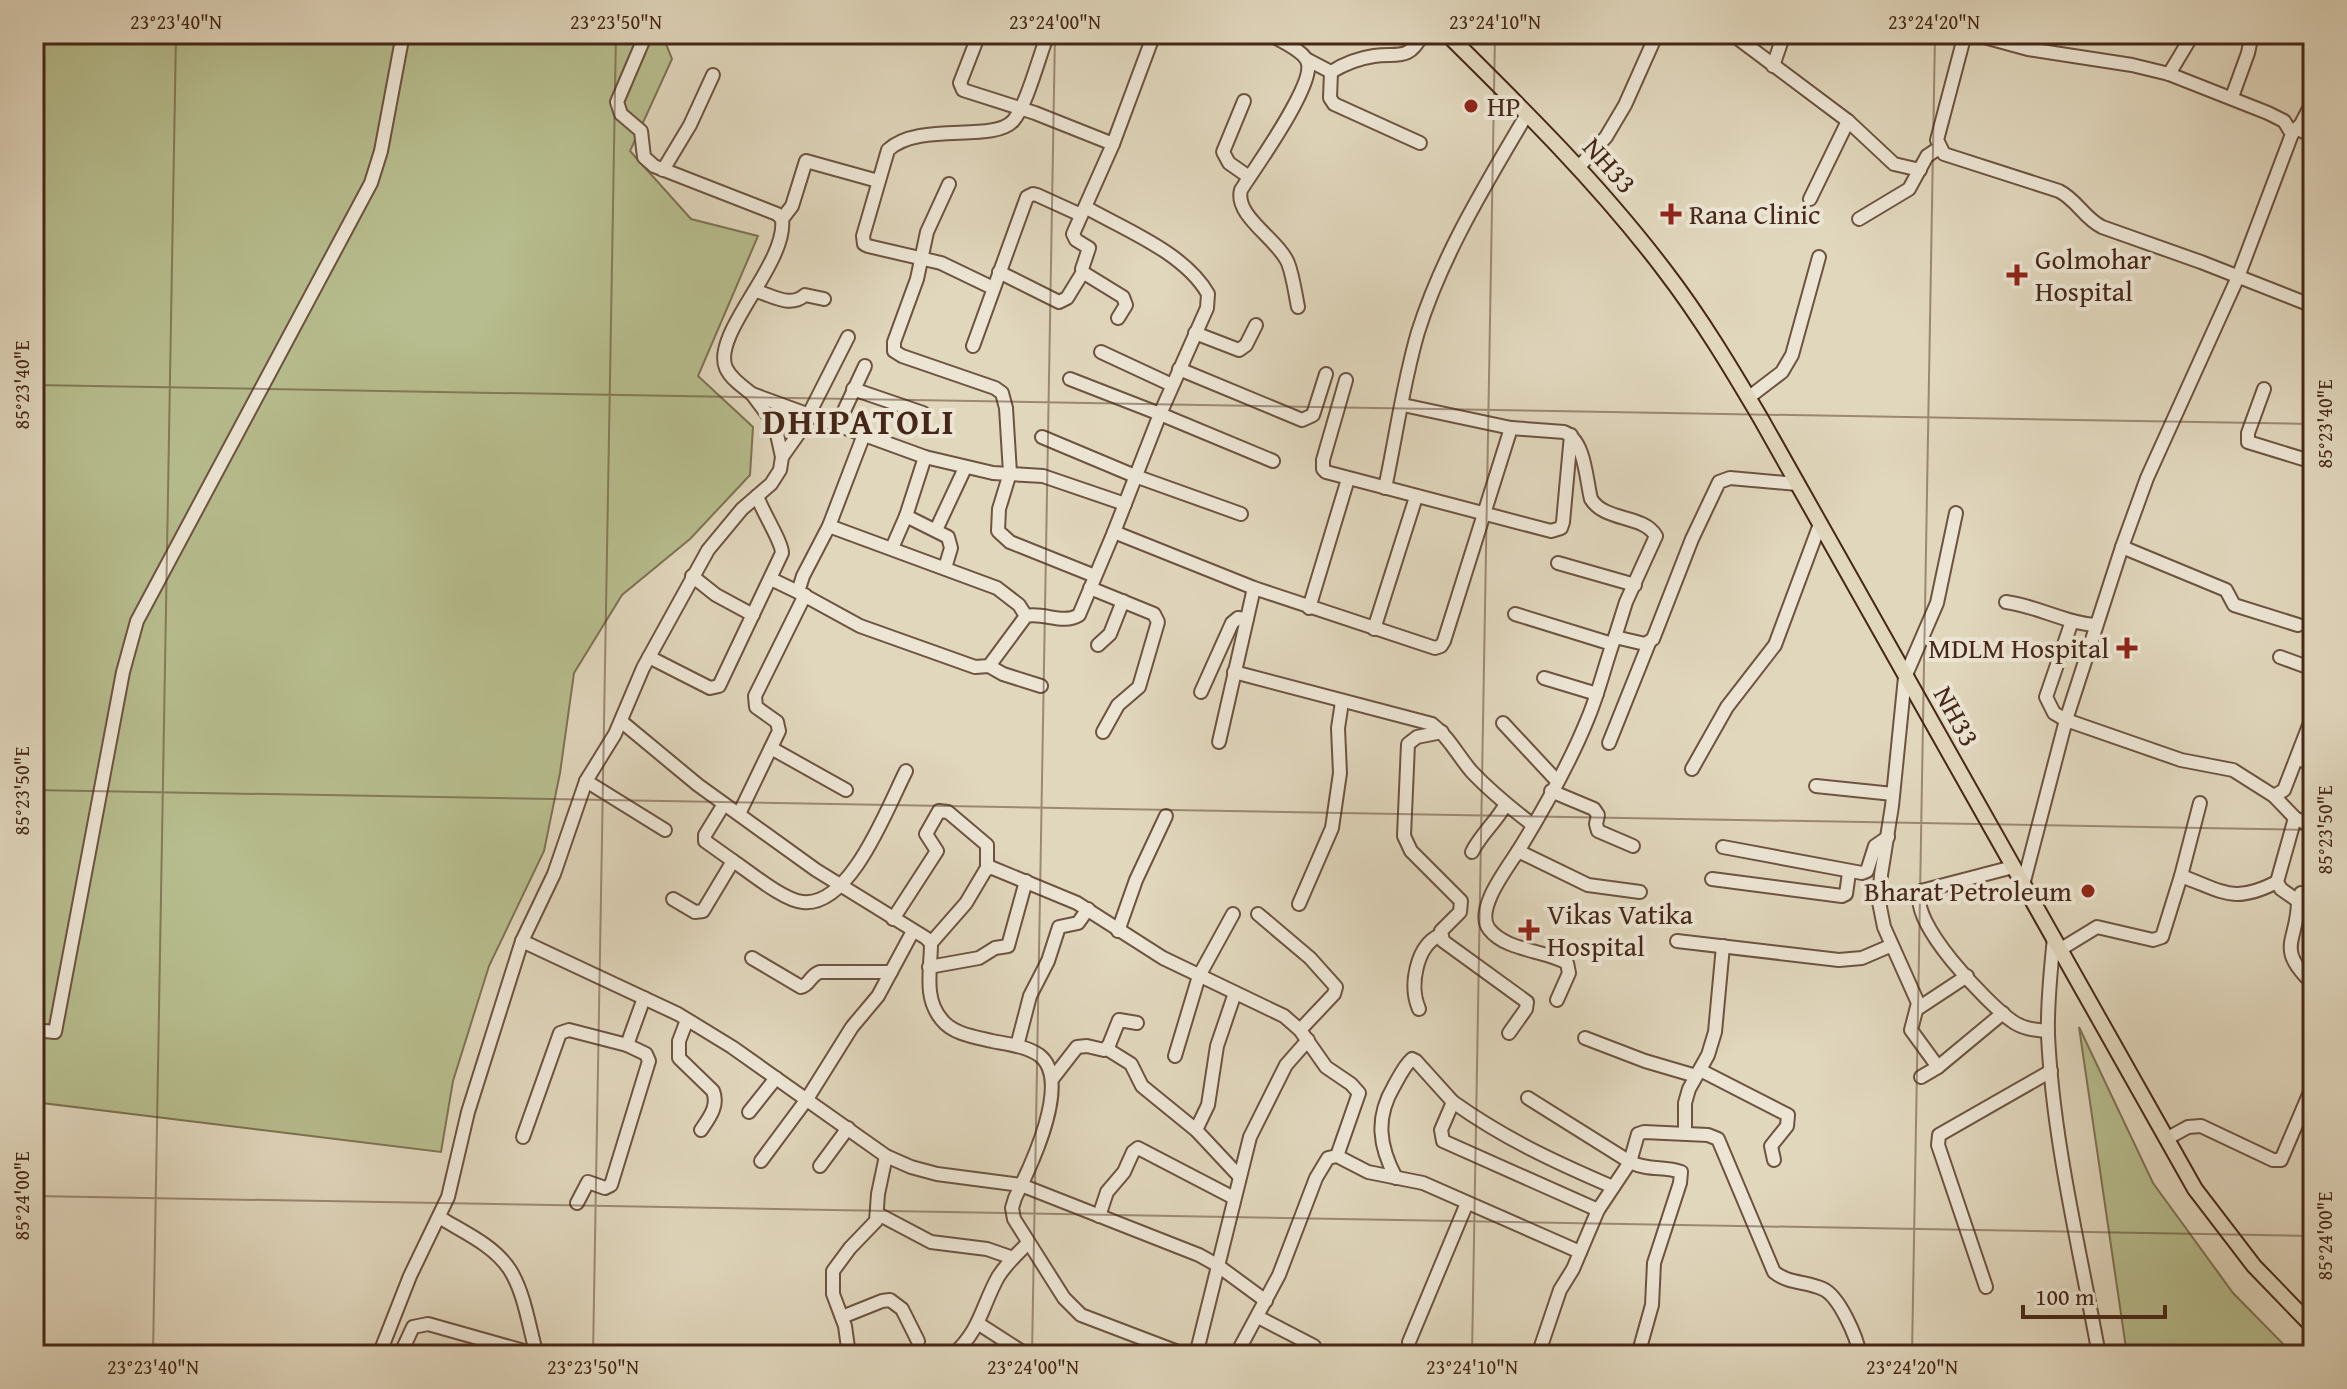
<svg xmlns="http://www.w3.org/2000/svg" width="2347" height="1389" font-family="'Gentium Book Plus',serif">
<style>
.green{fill:#b7bd8e;stroke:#7e7252;stroke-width:2}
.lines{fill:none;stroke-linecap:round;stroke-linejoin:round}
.minor-casing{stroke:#6d5340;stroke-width:16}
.major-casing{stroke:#462717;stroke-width:18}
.minor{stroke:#ece5d4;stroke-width:12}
.major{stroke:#e1d7bd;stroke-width:14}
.ticks{fill:none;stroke:#462717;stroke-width:2;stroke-opacity:0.45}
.poi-dot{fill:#8f2418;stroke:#ece5d4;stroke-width:3}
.labels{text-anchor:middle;stroke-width:8;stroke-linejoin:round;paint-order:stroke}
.poi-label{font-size:28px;fill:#462717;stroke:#ece5d4;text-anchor:start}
.street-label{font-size:28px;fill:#462717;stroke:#ece5d4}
.district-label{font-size:36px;font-weight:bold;letter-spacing:2px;fill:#462717;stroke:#ece5d4}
.neatline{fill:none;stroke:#462717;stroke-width:3}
.ticks-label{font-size:20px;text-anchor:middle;fill:#462717}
</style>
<rect width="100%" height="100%" fill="#e1d7bd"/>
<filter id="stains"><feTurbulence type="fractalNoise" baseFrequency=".0025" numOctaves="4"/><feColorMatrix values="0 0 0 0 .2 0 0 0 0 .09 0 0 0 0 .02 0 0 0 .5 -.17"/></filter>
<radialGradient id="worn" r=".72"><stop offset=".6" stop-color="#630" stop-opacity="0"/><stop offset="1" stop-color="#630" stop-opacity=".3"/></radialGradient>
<g class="green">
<path d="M34,34H662L672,59L630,151L691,219L758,236L698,376L753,427L750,475L690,539L622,595L574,673L560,773L544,851L489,966L453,1081L441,1152L34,1102Z"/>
<path d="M2079,1027L2153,1183L2233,1293L2294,1355H2127Z"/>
</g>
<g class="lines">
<defs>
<g id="minor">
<path d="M646,34L617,102L621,114L641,131L644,157L654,166L777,214L782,219C788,263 711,334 726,368C731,379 743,387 752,394L925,457L993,473L1043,476L1125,504"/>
<path d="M979,34L960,83L963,90L1035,113L1113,144"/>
<path d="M1154,34L1113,144L1085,207C1124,229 1185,253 1208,294L1207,308L1160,414L1273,461"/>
<path d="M1269,34C1280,41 1306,51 1308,64C1313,87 1255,168 1241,190C1234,216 1278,239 1288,263C1293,276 1295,292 1298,307"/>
<path d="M1732,34L1848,121L1894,164L1920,170"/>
<path d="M1965,34L1937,140L1944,154L2059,191C2077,200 2084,218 2102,227L2201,262L2313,306"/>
<path d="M1973,34L2028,49L2132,65L2169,74L2268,113L2284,121L2292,134L2238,277L2147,478L2122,547L2066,720L2023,885"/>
<path d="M1308,60L1331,72L1330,98L1334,104L1420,143"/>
<path d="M1773,66L1784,34"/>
<path d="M1331,72C1344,64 1360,58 1374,56C1400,53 1408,61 1423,34"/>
<path d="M2169,74L2193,34"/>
<path d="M2232,97L2248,53L2252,34"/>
<path d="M1244,101L1223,152L1229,163L1249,177"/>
<path d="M2297,128L2313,137"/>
<path d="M2292,134L2301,124L2313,101"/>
<path d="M1578,168L1606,137L1625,105L1654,40"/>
<path d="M663,170L690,125L713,75"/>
<path d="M949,184L927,232L917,279L894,342V351L902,356L995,388L1002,393L1006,408L1010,473L999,509L998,531L1010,542L1095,576"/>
<path d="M1810,199L1848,121"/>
<path d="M1084,209L1073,234L1076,240L1089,248L1082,269L1084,273L1123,297L1126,305L1118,318"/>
<path d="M782,219L792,206L806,161L878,181"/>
<path d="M1859,219L1909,189L1927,156L1939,148"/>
<path d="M999,272L1059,302L1067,298L1083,272"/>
<path d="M993,288L941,263L868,246L864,244L863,236L888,150C919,121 993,143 1013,121C1027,105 1039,56 1048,34"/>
<path d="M756,291C774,296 790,308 805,295L824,299"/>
<path d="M1195,333L1239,350L1246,345L1256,325"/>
<path d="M973,346L1027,197L1033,194L1037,195L1081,215"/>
<path d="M1101,352L1172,385"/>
<path d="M1179,369L1302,420L1313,415L1326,374"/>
<path d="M1070,379L1160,414L1114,532L1254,588L1435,648L1441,646L1444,641L1511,428"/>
<path d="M1346,380L1323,460V469L1326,472L1551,531L1561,528L1563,522L1571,435"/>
<path d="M853,389L923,413"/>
<path d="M2264,389L2248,433V442L2313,462"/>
<path d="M1748,398L1782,372L1792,355L1819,257"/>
<path d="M1403,405L1511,428L1564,432C1585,440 1586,479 1591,499C1605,522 1643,514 1656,536L1626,602L1615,637"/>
<path d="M808,416L848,337"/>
<path d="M837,426L865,366"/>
<path d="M863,437L829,526L803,576L798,592L860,626L975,667L989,666L1026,616C1044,612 1063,625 1079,615L1114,532"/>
<path d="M1042,437L1135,476L1241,514"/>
<path d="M782,457L799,433L805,414"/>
<path d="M1385,488C1396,437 1403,383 1418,332C1443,253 1486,184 1527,114"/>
<path d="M906,516L948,537L951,548L945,568"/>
<path d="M829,526L997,588L1019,605L1026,616"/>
<path d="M936,530L965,468"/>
<path d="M2122,547L2226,590L2234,605L2298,625"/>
<path d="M892,548L906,516L925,457"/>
<path d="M1558,563L1635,585"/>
<path d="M692,576L716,595L753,615"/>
<path d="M771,579L798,592"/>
<path d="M1090,588L1154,614L1158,622L1139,687L1118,705L1103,732"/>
<path d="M2006,602C2037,606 2065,623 2096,625"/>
<path d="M1309,608L1348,479"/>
<path d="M1515,614L1612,644"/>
<path d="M2072,621L2046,697L2054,713L2066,720L2181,760L2233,770L2274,796L2284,790L2313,715"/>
<path d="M1374,629L1416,497"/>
<path d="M1098,645L1110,634L1123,601"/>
<path d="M649,657L710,688L719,686L782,553C782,542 762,511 757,496"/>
<path d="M2280,657L2313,669"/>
<path d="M989,666L1003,674L1041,686"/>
<path d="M1234,672L1432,724C1449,737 1458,756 1472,772C1491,792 1512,809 1533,825"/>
<path d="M1544,678L1597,694"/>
<path d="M1201,692L1232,623L1238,618L1247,619"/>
<path d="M622,722L698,785L816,870L926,938L931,943C931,970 923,998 942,1020C953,1034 975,1037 992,1041C1007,1044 1026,1046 1039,1055C1073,1080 1030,1168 1015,1198L1012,1208L1014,1219L1064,1298L1081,1315L1186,1355"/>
<path d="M1503,723L1557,781"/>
<path d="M1442,732L1417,737L1408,744L1404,836L1411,851L1461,901L1460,912L1441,931L1443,941L1527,1002L1526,1009L1509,1033"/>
<path d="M1219,742L1254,588"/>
<path d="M1609,743L1649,643"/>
<path d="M771,748L846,790"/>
<path d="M2297,758L2313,765"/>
<path d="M1692,769L1727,707L1775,645L1820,524"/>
<path d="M586,781L665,830"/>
<path d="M1816,786L1893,794"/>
<path d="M1551,791L1594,809L1598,815L1596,824L1598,831L1633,846"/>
<path d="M2274,796L2295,818L2313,827"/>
<path d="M739,814L779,731L777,722L756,707L755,696L805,595"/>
<path d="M2295,818L2277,882L2281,889L2298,901C2298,942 2274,947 2313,984"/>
<path d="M1723,847L1862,873L1867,871L1875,846L1888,837"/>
<path d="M1518,851L1588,885L1640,892"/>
<path d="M1472,852C1481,834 1496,822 1506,804"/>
<path d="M733,861C750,872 784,901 803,902C851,907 888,806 906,771"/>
<path d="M2013,867L1921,891C1906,920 1988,1004 2012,1021C2023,1029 2035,1030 2048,1031"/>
<path d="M2181,876C2225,892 2233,904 2277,882"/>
<path d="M1712,879L1842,896L1846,894L1849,873"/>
<path d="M2301,893L2313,897"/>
<path d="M673,899L695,912L703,911L733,861L705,841V835L724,804"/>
<path d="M1299,904L1332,828L1340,773L1338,728L1342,702"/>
<path d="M1258,914L1310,958L1336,987L1334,994L1300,1030"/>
<path d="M893,919L937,851L926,834L939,811L948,812L987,845V868"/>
<path d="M1118,931L1136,880L1166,816"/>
<path d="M2054,937C2051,969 2047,1002 2048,1035C2053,1142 2080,1250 2099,1355"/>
<path d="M522,941L678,1014L732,1047L886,1156L911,1167L937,1174L1021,1185L1199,1255L1217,1265L1266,1301"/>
<path d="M1677,941L1839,960L1862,958L1890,946"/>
<path d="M931,943L966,903L985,871L990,867L1077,903L1163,958L1284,1016L1300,1030L1326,1067L1351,1084L1359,1093L1337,1156"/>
<path d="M2061,949L2097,927L2153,940L2162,937L2181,876L2200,803"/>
<path d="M752,958L801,987C810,985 810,975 820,972H891"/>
<path d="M929,967L979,958L995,948L1008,946L1026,881"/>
<path d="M1557,1000L1569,973L1567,963C1545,950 1506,951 1489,929C1474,909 1509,866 1520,848C1545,807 1570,763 1588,718C1599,692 1605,664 1615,637L1645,644L1653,639L1692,539L1719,482L1730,478L1797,484"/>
<path d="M1419,1009C1409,986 1416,946 1440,935"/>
<path d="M1917,1009L1967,976"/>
<path d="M687,1020L679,1041V1058L713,1091C719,1106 709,1118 701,1130"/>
<path d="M34,1030L55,1032L123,672L137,621L371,183L381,151L403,34"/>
<path d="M1585,1038L1645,1061L1696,1076"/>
<path d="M1017,1046L1030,996L1048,961L1059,927L1078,923L1088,909"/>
<path d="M1107,1049L1131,1064L1142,1086L1196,1130L1239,1176"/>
<path d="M1175,1056L1199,976L1233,914"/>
<path d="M1938,1067L1911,1030L1918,1003L1884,927L1879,902L1881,875L1892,806L1905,677L1937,603L1956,513"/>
<path d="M1700,1070L1788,1115L1787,1126L1771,1146L1774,1160"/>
<path d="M1921,1077L1938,1067L2003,1013"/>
<path d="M1053,1078L1077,1047L1087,1046L1104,1050L1109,1045L1119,1020L1137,1023"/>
<path d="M1528,1098L1630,1162C1649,1171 1664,1166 1681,1172L1680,1183L1654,1263L1652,1305L1638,1355"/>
<path d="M1453,1102C1505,1139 1555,1162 1613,1187"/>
<path d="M749,1112L776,1078"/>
<path d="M1196,1130L1208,1105L1217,1046L1235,993"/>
<path d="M1685,1133V1103L1689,1089L1708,1055L1715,1032L1723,946"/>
<path d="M523,1137L560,1033L569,1030L627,1045"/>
<path d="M2166,1139L2188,1127L2201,1126L2273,1160H2281L2313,1085"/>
<path d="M761,1161L807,1099L852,1027L878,996L913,931"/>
<path d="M820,1166L848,1128"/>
<path d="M1396,1178C1379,1146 1375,1118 1394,1086C1399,1077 1404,1066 1412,1059L1416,1061L1453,1102L1441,1130L1443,1141L1598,1210"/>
<path d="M577,1203L588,1182L605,1188L611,1185L649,1061L646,1054L627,1045L644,998"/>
<path d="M878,1214L931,1242L987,1249L1013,1258"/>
<path d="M1099,1216L1107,1192L1124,1172L1133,1152L1138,1148L1234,1198"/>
<path d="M439,1217C463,1232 494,1245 510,1270C525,1294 529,1328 537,1355"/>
<path d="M1986,1287L1938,1145L1939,1135L2051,1071"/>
<path d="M842,1317L882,1301L890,1300L902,1309L918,1341"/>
<path d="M1258,1317L1314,1346"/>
<path d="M979,1324L1027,1355"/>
<path d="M1409,1342L1467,1203"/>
<path d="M379,1355L410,1276L448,1197L468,1112L522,941L554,874L586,781L615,734L643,668L708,550L742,509L771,484L780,470L782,457L775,425L752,394"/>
<path d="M400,1355L413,1327L428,1324L538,1355"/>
<path d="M849,1355L845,1326L833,1294V1271L850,1248L876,1221L878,1194L886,1156"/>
<path d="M953,1355C981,1329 981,1308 998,1277C1006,1264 1017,1254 1028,1243"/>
<path d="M1196,1355L1250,1137L1286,1065L1308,1040"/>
<path d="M1236,1355L1279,1275L1316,1178L1328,1158L1337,1156L1368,1172L1423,1183L1580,1252"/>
<path d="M1538,1355L1560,1290L1573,1269L1598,1210L1630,1162L1638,1134L1644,1132L1708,1135L1718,1139L1774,1272C1789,1284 1806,1281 1823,1289C1839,1296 1857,1337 1860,1355"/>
</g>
<path id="major" d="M1447,34C1523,109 1600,185 1665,271C1701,318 1731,368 1761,419L2195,1189L2254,1266L2313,1327"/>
</defs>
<use href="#minor" class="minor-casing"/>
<use href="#major" class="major-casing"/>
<use href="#minor" class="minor"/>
<use href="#major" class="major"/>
</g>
<path class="ticks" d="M34,385L2313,424M34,790L2313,830M34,1196L2313,1236M153,1355L176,34M593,1355L616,34M1032,1355L1055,34M1472,1355L1495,34M1912,1355L1935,34"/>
<g class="poi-dot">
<circle cx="1471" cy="106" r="8"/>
<path d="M1667 202h8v8h8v8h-8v8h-8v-8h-8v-8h8z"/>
<path d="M2013 263h8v8h8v8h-8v8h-8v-8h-8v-8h8z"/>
<path d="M2123 636h8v8h8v8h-8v8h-8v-8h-8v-8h8z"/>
<circle cx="2088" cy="891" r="8"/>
<path d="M1525 918h8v8h8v8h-8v8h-8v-8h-8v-8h8z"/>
</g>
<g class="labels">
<g class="poi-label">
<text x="1487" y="116">HP</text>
<text x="1689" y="224">Rana Clinic</text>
<text x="2035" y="269">Golmohar<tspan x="2035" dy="32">Hospital</tspan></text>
<text x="2109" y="658" text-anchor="end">MDLM Hospital</text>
<text x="2072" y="901" text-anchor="end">Bharat Petroleum</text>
<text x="1547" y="924">Vikas Vatika<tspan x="1547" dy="32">Hospital</tspan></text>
</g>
<g class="street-label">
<text transform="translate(1610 165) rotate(48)" y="10">NH33</text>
<text transform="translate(1957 716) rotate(61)" y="10">NH33</text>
</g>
<g class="district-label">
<text x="859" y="434">DHIPATOLI</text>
</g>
</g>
<rect width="2347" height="1389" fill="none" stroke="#e1d7bd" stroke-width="88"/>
<path d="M2023 1305v12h142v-12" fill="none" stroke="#462717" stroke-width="4"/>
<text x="2035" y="1305" font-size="24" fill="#462717" stroke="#ece5d4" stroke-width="6" paint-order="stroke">100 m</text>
<rect x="44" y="44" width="2259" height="1301" class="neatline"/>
<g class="ticks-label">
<text x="176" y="29">23°23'40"N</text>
<text x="616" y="29">23°23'50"N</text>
<text x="1055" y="29">23°24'00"N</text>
<text x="1495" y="29">23°24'10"N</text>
<text x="1934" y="29">23°24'20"N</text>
<text transform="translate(22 385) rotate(-90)" y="7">85°23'40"E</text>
<text transform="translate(2325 424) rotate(-90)" y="7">85°23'40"E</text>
<text transform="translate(22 791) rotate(-90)" y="7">85°23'50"E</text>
<text transform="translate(2325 830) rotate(-90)" y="7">85°23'50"E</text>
<text transform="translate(22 1196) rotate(-90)" y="7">85°24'00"E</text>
<text transform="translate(2325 1236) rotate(-90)" y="7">85°24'00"E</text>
<text x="153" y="1374">23°23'40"N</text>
<text x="593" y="1374">23°23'50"N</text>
<text x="1033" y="1374">23°24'00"N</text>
<text x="1472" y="1374">23°24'10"N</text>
<text x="1912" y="1374">23°24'20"N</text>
</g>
<rect width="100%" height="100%" filter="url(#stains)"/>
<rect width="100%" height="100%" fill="url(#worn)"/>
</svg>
